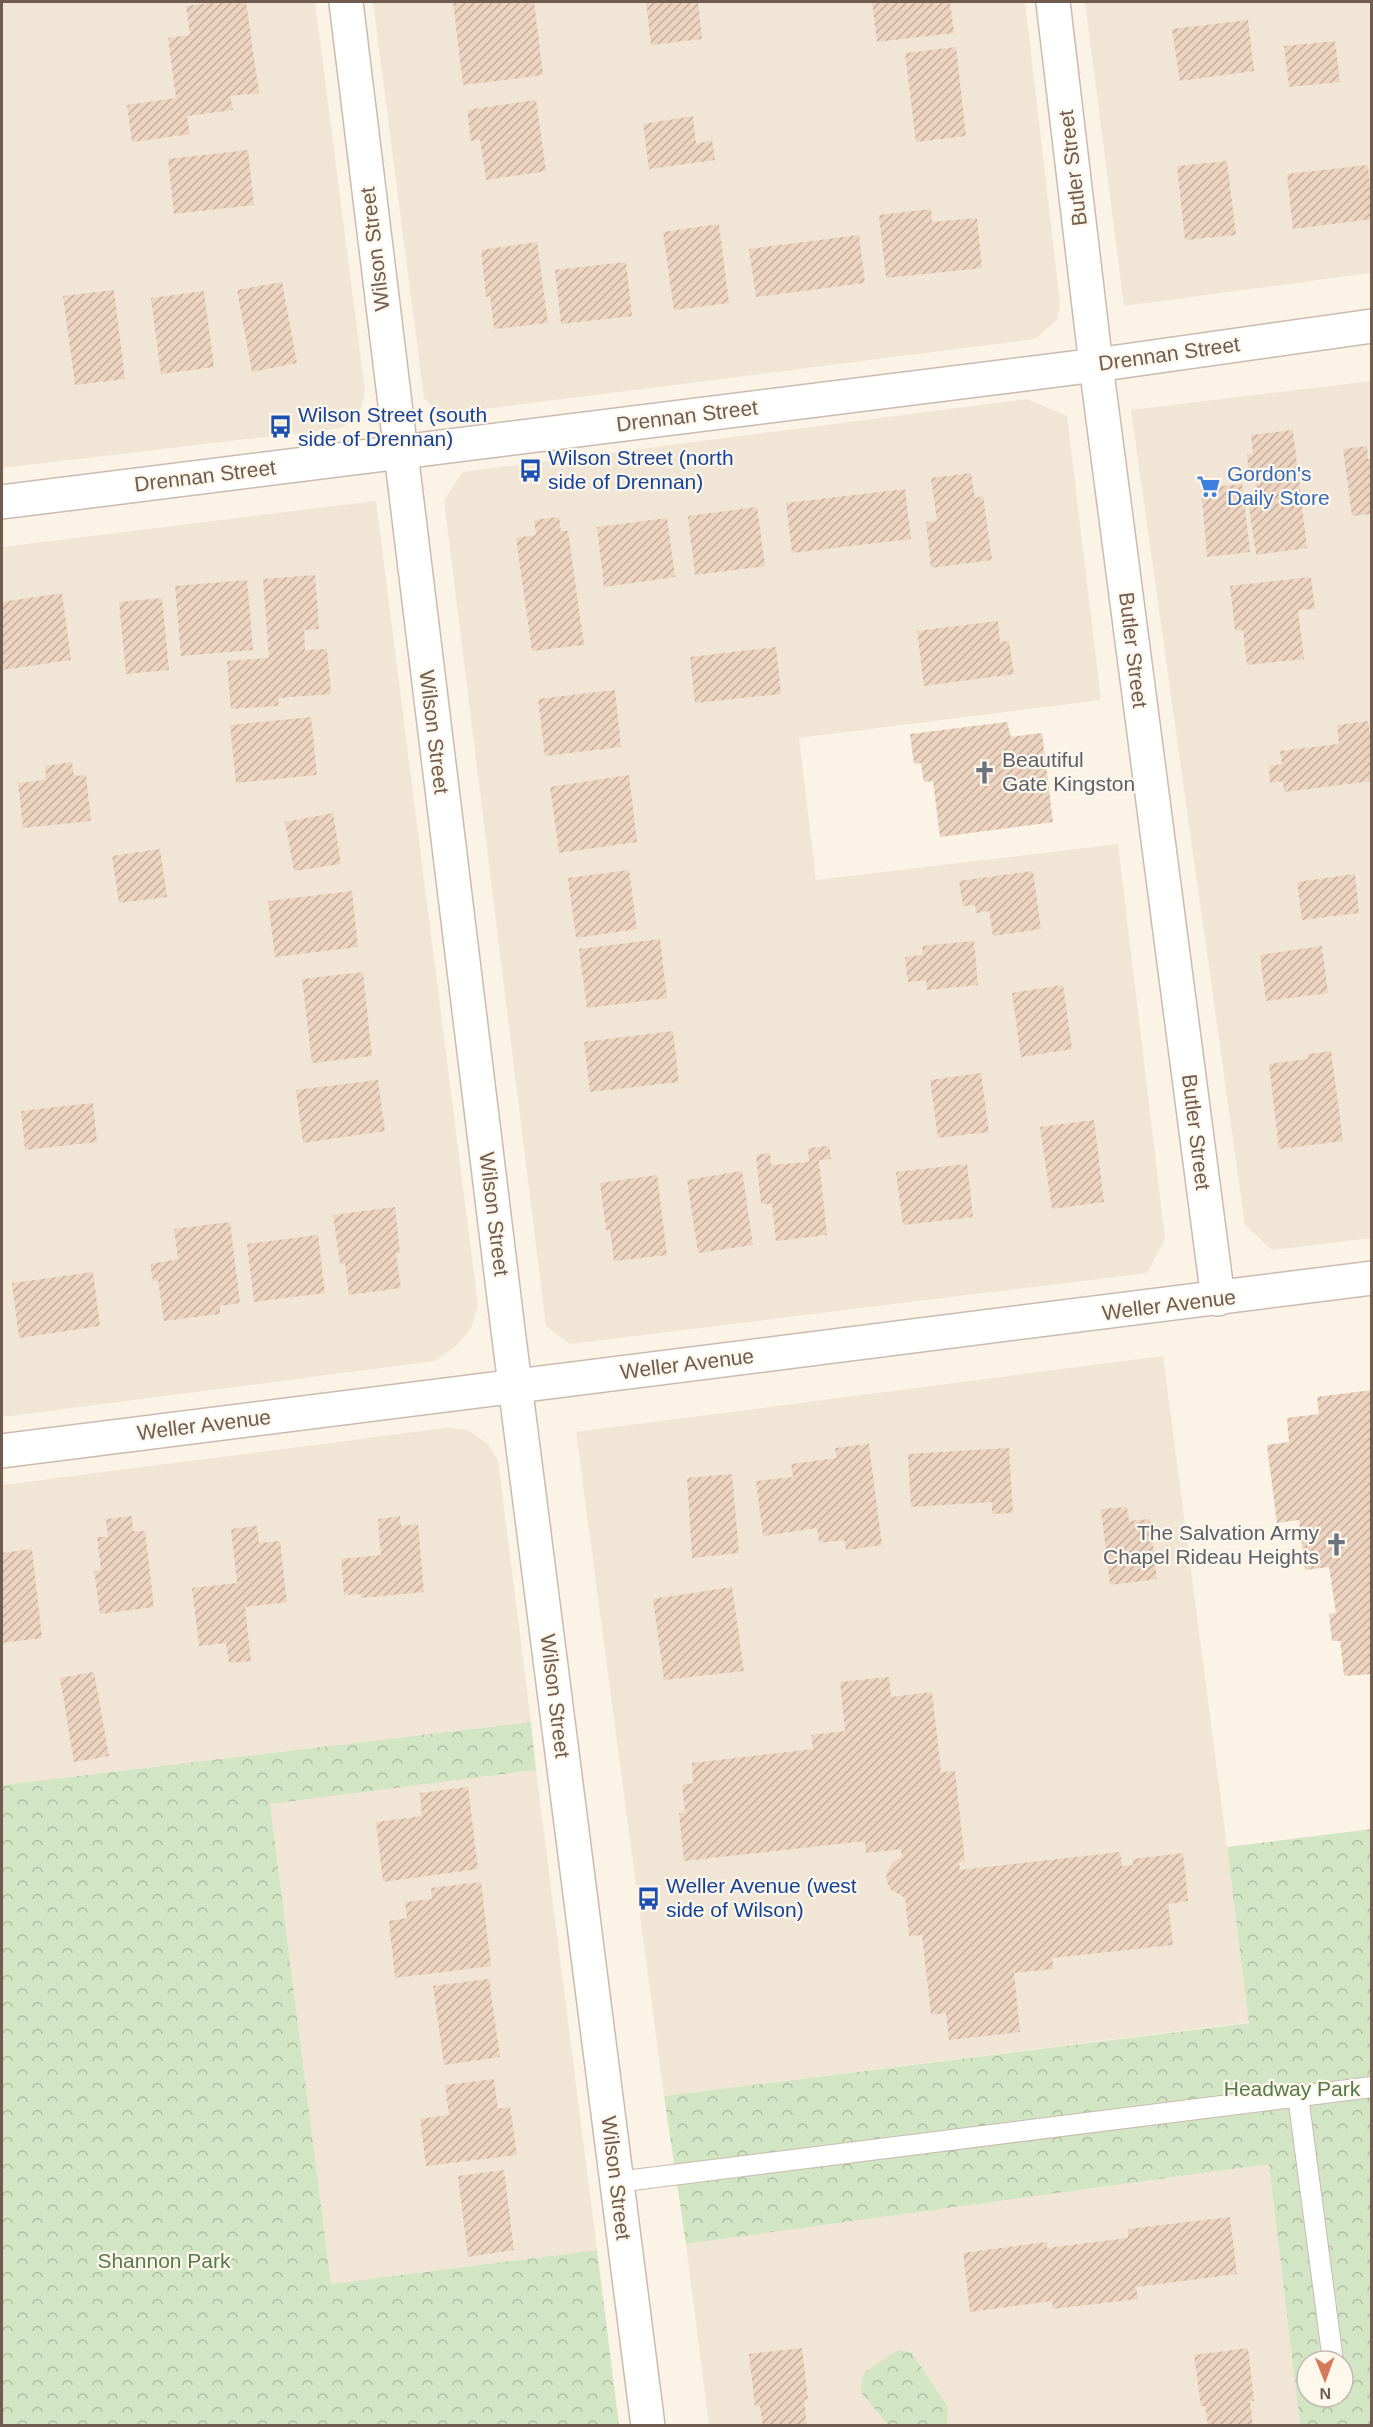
<svg xmlns="http://www.w3.org/2000/svg" width="1373" height="2427" font-family="Arial,sans-serif">
<style>
.residential{fill:#f1e5d6}
.park{fill:url(#park-crowns);fill-rule:evenodd}
.building{fill:url(#building-hatch)}
.lines{fill:none;stroke-linecap:round;stroke-linejoin:round}
.service-casing{stroke:#cabbae;stroke-width:22}
.minor-casing{stroke:#cabbae;stroke-width:36}
.tertiary-casing{stroke:#cabbae;stroke-width:36}
.service{stroke:#fff;stroke-width:20}
.minor{stroke:#fff;stroke-width:33}
.tertiary{stroke:#fff;stroke-width:33}
.labels{text-anchor:middle;stroke-width:4.5;stroke-linejoin:round;paint-order:stroke}
.street-label{font-size:21px;fill:#705c4e;stroke:#fdf7ec}
.transit-label{font-size:21px;fill:#164399;stroke:#fdf7ec;text-anchor:start}
.shop-label{font-size:21px;fill:#366cbe;stroke:#fdf7ec;text-anchor:start}
.worship-label{font-size:21px;fill:#5b616d;stroke:#fdf7ec;text-anchor:start}
.park-label{font-size:21px;fill:#567a4a;stroke:#fdf7ec}
</style>
<defs>
<pattern id="park-crowns" width="20" height="18" patternUnits="userSpaceOnUse" patternTransform="scale(1.5)"><rect width="20" height="18" fill="#d2e6c6"/><path d="M2 6a3 3 0 1 1 6 0M12 15a3 3 0 1 1 6 0" fill="none" stroke="#afbea3"/></pattern>
<pattern id="building-hatch" width="6" height="6" patternUnits="userSpaceOnUse" patternTransform="scale(1.5)"><rect width="6" height="6" fill="#ecd4c1"/><path d="M-1 1l2-2M0 6l6-6M5 7l2-2" fill="none" stroke="#c4af9f"/></pattern>
</defs>
<rect width="100%" height="100%" fill="#faf3e6"/>
<g class="residential">
<path d="M2,2H315L365,391L360,413L342,428L2,468Z"/>
<path d="M373,2H1025L1060,303L1057,320L1035,339L453,413L437,411L424,398Z"/>
<path d="M1085,2H1371V273L1124,306Z"/>
<path d="M1371,381V1238L1272,1250L1245,1225L1131,410Z"/>
<path d="M1027,399L1067,416L1101,700L799,738L816,880L1118,844L1165,1239L1147,1273L570,1344L546,1326L444,500L463,472Z"/>
<path d="M376,501L478,1306L471,1328L456,1346L435,1361L2,1417V547Z"/>
<path d="M1163,1356L1250,2022L664,2096L576,1432Z"/>
<path d="M446,1428L468,1430L488,1444L498,1461L531,1722L2,1785V1485Z"/>
<path d="M536,1770L597,2250L331,2284L270,1804Z"/>
<path d="M1269,2164L1300,2425H709L686,2244Z"/>
</g>
<g class="park">
<path d="M531,1722L536,1770L270,1804L331,2284L597,2250L619,2425H2V1785Z"/>
<path d="M1371,1829V2425H1300L1269,2164L686,2244L664,2096L1249,2023L1227,1847ZM1307,2361H1343V2397H1307Z"/>
<path d="M898,2350L911,2352L948,2407L947,2425H888L860,2391L864,2373Z"/>
</g>
<g class="building">
<path d="M215,2H246L259,93L230,96L233,110L187,116L190,134L132,142L127,105L176,98L168,38L190,35L186,6Z"/>
<path d="M453,2H534L543,75L463,85Z"/>
<path d="M646,2H698L702,39L651,45Z"/>
<path d="M872,2H950L954,33L877,42Z"/>
<path d="M1248,20L1254,71L1180,81L1172,29Z"/>
<path d="M1335,41L1340,82L1289,87L1284,46Z"/>
<path d="M956,47L966,136L916,142L905,53Z"/>
<path d="M536,100L546,171L486,180L480,139L471,141L467,110Z"/>
<path d="M693,116L696,144L712,140L715,160L649,169L643,124Z"/>
<path d="M248,150L254,205L174,214L168,159Z"/>
<path d="M1227,161L1236,235L1185,240L1177,166Z"/>
<path d="M1368,165L1372,219L1293,229L1287,174Z"/>
<path d="M931,209L932,222L977,218L982,268L886,278L879,215Z"/>
<path d="M719,224L729,303L674,310L663,232Z"/>
<path d="M859,235L865,283L756,297L749,249Z"/>
<path d="M537,242L548,323L494,329L490,296L486,297L481,250Z"/>
<path d="M626,262L632,316L561,324L555,270Z"/>
<path d="M282,282L297,363L252,372L237,290Z"/>
<path d="M114,290L125,379L75,385L63,296Z"/>
<path d="M204,291L214,367L161,374L151,298Z"/>
<path d="M1293,430L1307,548L1256,555L1248,499L1257,497L1255,481H1250L1247,454H1253L1251,435Z"/>
<path d="M1367,446L1368,459H1372V514L1352,516L1343,449Z"/>
<path d="M971,473L975,498L983,496L992,560L931,568L926,522L937,521L931,478Z"/>
<path d="M1242,484L1250,552L1207,557L1201,488Z"/>
<path d="M905,489L911,539L792,553L786,503Z"/>
<path d="M757,507L765,566L695,575L688,516Z"/>
<path d="M559,517L561,531H568L584,645L532,651L516,538L536,535L534,520Z"/>
<path d="M667,518L675,577L604,587L597,527Z"/>
<path d="M315,575L319,629L304,630L305,650L327,649L331,694L278,698L279,706L231,709L227,661L269,658L263,579Z"/>
<path d="M1311,577L1315,609L1298,610L1304,659L1247,665L1243,630L1235,631L1230,586Z"/>
<path d="M247,580L253,650L181,656L175,586Z"/>
<path d="M62,593L71,660L2,670V602Z"/>
<path d="M162,598L169,670L126,674L119,602Z"/>
<path d="M998,621L1000,642L1009,641L1014,674L924,686L917,631Z"/>
<path d="M776,647L781,694L695,703L690,657Z"/>
<path d="M615,690L621,747L545,756L538,699Z"/>
<path d="M311,717L317,775L236,783L230,725Z"/>
<path d="M1368,721L1372,750V781L1284,792L1283,781L1270,783L1269,766L1282,764L1280,751L1339,744L1337,725Z"/>
<path d="M1007,722L1011,737L1042,733L1053,822L940,837L933,781L924,782L921,763L914,764L910,734Z"/>
<path d="M72,762L74,776L86,775L91,821L23,828L18,783L46,780L45,766Z"/>
<path d="M629,775L637,842L559,853L550,787Z"/>
<path d="M333,813L341,864L294,871L285,822Z"/>
<path d="M160,849L167,897L119,903L112,856Z"/>
<path d="M629,870L637,929L576,938L568,878Z"/>
<path d="M1033,871L1041,929L993,936L989,911L976,913L975,905L963,906L959,881Z"/>
<path d="M1355,874L1359,913L1302,920L1297,882Z"/>
<path d="M352,891L358,947L275,957L268,901Z"/>
<path d="M660,939L667,998L587,1008L579,949Z"/>
<path d="M974,941L978,985L927,990L926,980L908,982L905,957L923,955L922,946Z"/>
<path d="M1322,946L1328,993L1266,1001L1260,955Z"/>
<path d="M363,972L372,1056L312,1063L302,979Z"/>
<path d="M1063,985L1072,1049L1021,1057L1012,993Z"/>
<path d="M673,1031L679,1082L590,1092L584,1042Z"/>
<path d="M1331,1051L1343,1141L1279,1149L1269,1064L1308,1059V1054Z"/>
<path d="M981,1073L989,1132L938,1138L930,1080Z"/>
<path d="M378,1080L385,1131L303,1143L296,1090Z"/>
<path d="M93,1103L97,1142L25,1150L21,1111Z"/>
<path d="M1094,1120L1104,1202L1052,1209L1040,1127Z"/>
<path d="M829,1146L831,1159L819,1160L827,1235L776,1241L772,1204H761L756,1155L770,1153L771,1165L809,1162L808,1148Z"/>
<path d="M967,1164L973,1217L903,1225L896,1172Z"/>
<path d="M742,1171L753,1245L698,1253L687,1180Z"/>
<path d="M657,1175L667,1255L614,1261L610,1230H606L600,1183Z"/>
<path d="M395,1207L400,1253H396L401,1288L349,1295L345,1264H340L333,1215Z"/>
<path d="M230,1222L240,1303L220,1306V1314L164,1321L158,1280L153,1281L150,1264L178,1259L174,1229Z"/>
<path d="M318,1235L325,1293L254,1302L247,1244Z"/>
<path d="M93,1272L100,1326L19,1338L12,1283Z"/>
<path d="M1372,1390V1674L1344,1676L1340,1641H1332L1329,1614L1336,1613L1329,1567L1305,1570L1299,1520L1277,1523L1267,1445L1289,1442L1287,1418L1319,1414L1317,1397Z"/>
<path d="M869,1444L882,1545L846,1550L844,1540L819,1543L817,1528L763,1536L756,1481L793,1477L791,1464L837,1458L835,1448Z"/>
<path d="M1009,1448L1013,1513L992,1514V1502L911,1507L908,1454Z"/>
<path d="M732,1474L739,1553L692,1558L687,1478Z"/>
<path d="M1127,1507L1129,1521L1150,1519L1157,1579L1110,1585L1101,1509Z"/>
<path d="M132,1516L133,1531H145L154,1607L100,1614L94,1571L101,1570L97,1537H108L106,1519Z"/>
<path d="M400,1516L401,1526L418,1524L424,1592L361,1598V1594L344,1595L341,1559L381,1555L378,1519Z"/>
<path d="M257,1526L259,1543L280,1541L287,1602L245,1607L251,1661L229,1663L226,1643L199,1646L192,1588L237,1583L231,1529Z"/>
<path d="M32,1549L42,1638L2,1643V1553Z"/>
<path d="M732,1587L744,1671L664,1680L653,1599Z"/>
<path d="M94,1672L109,1756L74,1762L60,1678Z"/>
<path d="M889,1677L891,1697L932,1692L941,1772L955,1771L965,1861L959,1862L960,1870L1120,1852L1122,1866L1133,1865V1859L1183,1853L1188,1901L1168,1904L1173,1945L1052,1958L1054,1969L1014,1973L1020,2032L949,2040L946,2013L931,2015L922,1935L909,1936L905,1898L890,1889L886,1879L888,1870L893,1862L902,1857L901,1849L866,1853L865,1841L684,1861L679,1813H685L682,1785L693,1783L692,1763L813,1749L811,1735L845,1731L840,1682Z"/>
<path d="M468,1787L478,1869L383,1882L376,1822L422,1816L420,1793Z"/>
<path d="M481,1882L491,1966L395,1978L389,1921L407,1918L405,1902L432,1899L431,1888Z"/>
<path d="M489,1979L500,2057L444,2065L433,1986Z"/>
<path d="M494,2079L498,2109L510,2107L517,2155L426,2166L420,2119L449,2115L445,2085Z"/>
<path d="M504,2170L514,2250L468,2257L458,2176Z"/>
<path d="M1230,2217L1237,2274L1136,2287L1138,2299L1053,2309L1052,2301L970,2312L963,2253L1047,2242V2248L1128,2238V2229Z"/>
<path d="M802,2348L808,2399L804,2400L807,2426H763L760,2406H755L749,2354Z"/>
<path d="M1248,2348L1254,2401H1250L1253,2426H1208L1205,2406H1201L1194,2355Z"/>
</g>
<g class="lines">
<defs>
<g id="service">
<path d="M1298,2096L1333,2361"/>
<path d="M617,2182L1372,2087"/>
</g>
<g id="minor">
<path d="M346,2L508,1330L648,2426"/>
<path d="M1053,2L1096,365L1218,1299"/>
<path d="M2,502L1096,365L1372,326"/>
</g>
<path id="tertiary" d="M2,1451L1372,1278"/>
</defs>
<use href="#service" class="service-casing"/>
<use href="#minor" class="minor-casing"/>
<use href="#tertiary" class="tertiary-casing"/>
<use href="#service" class="service"/>
<use href="#minor" class="minor"/>
<use href="#tertiary" class="tertiary"/>
</g>
<defs>
<symbol id="bus-bare" viewBox="-9 -9 18 18"><path d="M-5-6H5V4H4V6H2V4H-2V6H-4V4H-5ZM-3.5-4V0h7V-4ZM-3.5 1.2v1.5H-2V1.2ZM2 1.2v1.5H3.5V1.2Z" fill="#1a4fb4" stroke="#fdf7ec" stroke-width="2.5" paint-order="stroke"/></symbol>
<symbol id="supermarket-bare" viewBox="-9 -9 18 18"><path d="M-6-5.5h2.5l.6 2H6L4.5 2H-2.5L-4.4-4H-6ZM-1.5 3.2a1.3 1.3 0 1 0 .1 0ZM3 3.2a1.3 1.3 0 1 0 .1 0Z" fill="#3f7fe0" stroke="#fdf7ec" stroke-width="2.5" paint-order="stroke"/></symbol>
<symbol id="church-bare" viewBox="-9 -9 18 18"><path d="M-1.2-6h2.4v3.5h3.3v2.4h-3.3V6h-2.4V-.1h-3.3v-2.4h3.3Z" fill="#6b7280" stroke="#fdf7ec" stroke-width="2.5" paint-order="stroke"/></symbol>
</defs>
<g fill-rule="evenodd">
<use href="#bus-bare" x="264" y="410" width="33" height="33"/>
<use href="#bus-bare" x="514" y="454" width="33" height="33"/>
<use href="#supermarket-bare" x="1192" y="470" width="33" height="33"/>
<use href="#church-bare" x="968" y="756" width="33" height="33"/>
<use href="#church-bare" x="1320" y="1528" width="33" height="33"/>
<use href="#bus-bare" x="632" y="1882" width="33" height="33"/>
</g>
<g class="labels">
<g class="street-label">
<text transform="translate(1073 168) rotate(-97)" y="7">Butler Street</text>
<text transform="translate(375 249) rotate(-97)" y="7">Wilson Street</text>
<text transform="translate(1169 354) rotate(-8)" y="7">Drennan Street</text>
<text transform="translate(687 416) rotate(-7)" y="7">Drennan Street</text>
<text transform="translate(205 476) rotate(-7)" y="7">Drennan Street</text>
<text transform="translate(1133 650) rotate(83)" y="7">Butler Street</text>
<text transform="translate(434 732) rotate(83)" y="7">Wilson Street</text>
<text transform="translate(1196 1132) rotate(83)" y="7">Butler Street</text>
<text transform="translate(494 1214) rotate(83)" y="7">Wilson Street</text>
<text transform="translate(1169 1305) rotate(-7)" y="7">Weller Avenue</text>
<text transform="translate(687 1364) rotate(-7)" y="7">Weller Avenue</text>
<text transform="translate(204 1425) rotate(-7)" y="7">Weller Avenue</text>
<text transform="translate(555 1696) rotate(83)" y="7">Wilson Street</text>
<text transform="translate(616 2178) rotate(83)" y="7">Wilson Street</text>
</g>
<g class="transit-label">
<text x="298" y="422">Wilson Street (south<tspan x="298" dy="24">side of Drennan)</tspan></text>
<text x="548" y="465">Wilson Street (north<tspan x="548" dy="24">side of Drennan)</tspan></text>
<text x="666" y="1893">Weller Avenue (west<tspan x="666" dy="24">side of Wilson)</tspan></text>
</g>
<g class="shop-label">
<text x="1227" y="481">Gordon's<tspan x="1227" dy="24">Daily Store</tspan></text>
</g>
<g class="worship-label">
<text x="1002" y="767">Beautiful<tspan x="1002" dy="24">Gate Kingston</tspan></text>
<text x="1319" y="1540" text-anchor="end">The Salvation Army<tspan x="1319" dy="24">Chapel Rideau Heights</tspan></text>
</g>
<g class="park-label">
<text x="1292" y="2096">Headway Park</text>
<text x="164" y="2268">Shannon Park</text>
</g>
</g>
<rect width="1373" height="2427" fill="none" stroke="#705c4e" stroke-width="6"/>
<g transform="translate(1325 2379) rotate(179)"><circle r="28" fill="#fdf7ec" stroke="#c5b9ad" stroke-width="1.5"/>
<path d="M0-4.5L10 22L0 15L-10 22Z" fill="#d67b59"/>
<text y="-9" font-size="16" font-weight="bold" text-anchor="middle" fill="#705c4e">N</text>
</g>
</svg>
